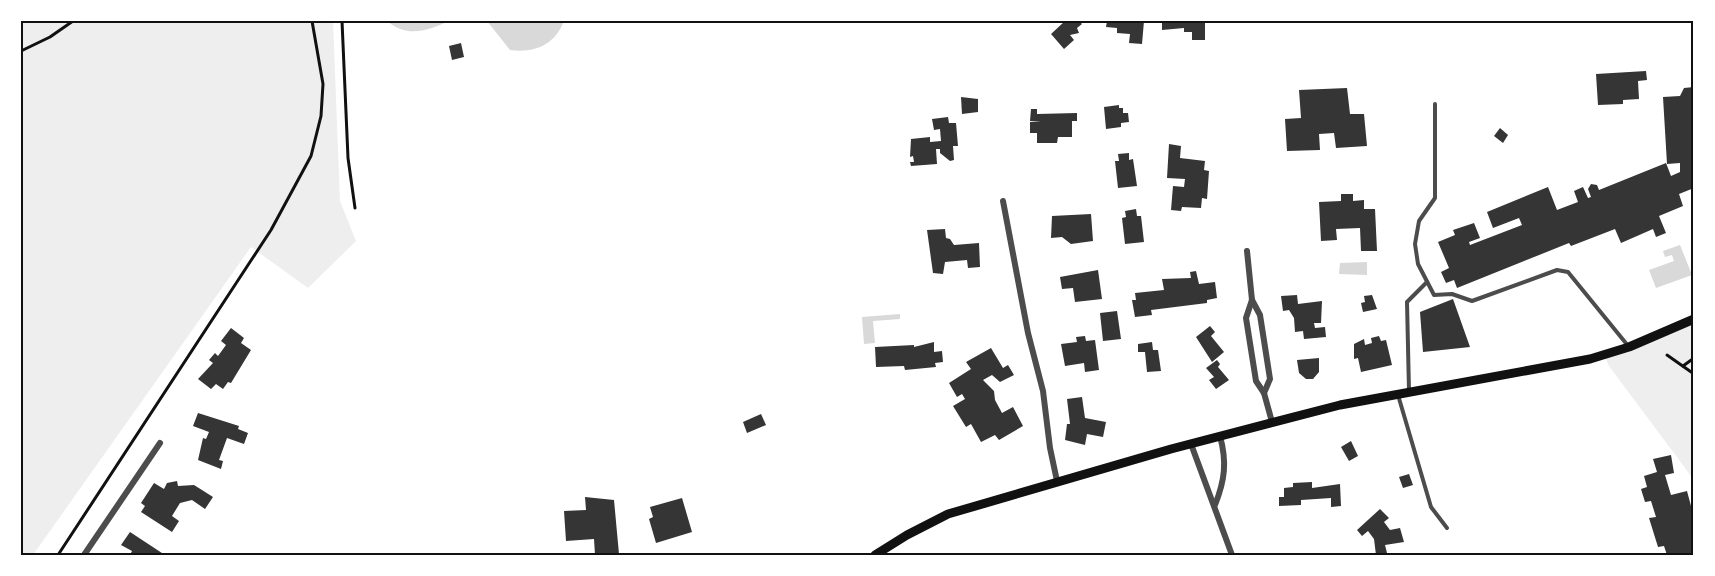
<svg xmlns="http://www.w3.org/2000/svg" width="1715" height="576" font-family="Poppins,sans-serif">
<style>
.green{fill:#eee}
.water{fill:#d9d9d9}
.building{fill:#353535}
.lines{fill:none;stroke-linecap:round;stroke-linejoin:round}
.path{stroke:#111;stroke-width:3}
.service{stroke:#4c4c4c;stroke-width:4}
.minor{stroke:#4c4c4c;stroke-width:6}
.secondary{stroke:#111;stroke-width:9}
.neatline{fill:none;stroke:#111;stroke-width:2}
</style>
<rect width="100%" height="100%" fill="#fff"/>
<g class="green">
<path d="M21,21H333L340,201L356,241L308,288L251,247L33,555H21Z"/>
<path d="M1694,321V480L1609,366L1603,353Z"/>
</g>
<g class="water">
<path d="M387,21H449C427,31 407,38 387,21Z"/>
<path d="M487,21H564C554,46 534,53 510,50Z"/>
<path d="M1680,245L1692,275L1656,288L1649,270L1674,261L1672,255L1665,257L1663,251Z"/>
<path d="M1367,262V275L1339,274L1340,263Z"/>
<path d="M900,314V319L873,321L875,343L864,344L862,317Z"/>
</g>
<g class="building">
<path d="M1065,21H1079L1082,24L1077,28L1079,33L1070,35L1074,40L1064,49L1051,34Z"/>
<path d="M1107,21H1144L1142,44L1129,43L1130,34L1117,33V28L1106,27Z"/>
<path d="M1162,21H1205V40H1192V32H1184V28L1162,30Z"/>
<path d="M461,43L464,57L452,60L449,46Z"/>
<path d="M1646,71L1647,80L1638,81L1639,99L1623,100V104L1598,105L1596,74Z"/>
<path d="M1694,87V188L1679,194L1683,206L1659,216L1666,233L1656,237L1653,229L1621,243L1615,229L1571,246L1569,243L1457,288L1454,280L1446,283L1441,272L1449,268L1438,242L1455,235L1453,230L1474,223L1480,238L1469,242L1470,245L1522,225L1519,218L1493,228L1487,212L1548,187L1557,210L1578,202L1574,191L1583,187L1588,198L1591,197L1588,189L1591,184L1597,185L1599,190L1666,163L1671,176L1680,172V163L1667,164L1663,97L1680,96L1684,88Z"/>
<path d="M1347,88L1350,114H1364L1367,146L1336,148L1334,133L1319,134L1320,150L1287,151L1285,119L1301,118L1299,90Z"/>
<path d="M961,97L978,99V112L962,114Z"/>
<path d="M1119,105V108H1123V113H1128L1129,122L1121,123V127L1106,129L1104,107Z"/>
<path d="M1031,109H1037V114L1077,113V121H1072V137H1058L1057,143H1037V133H1030V122L1041,121H1030Z"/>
<path d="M948,117L949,123H956L958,146H953L954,160L950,161L940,153V149H936L937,164L911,166L910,162H914L913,156L910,157L911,139L930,137V142L941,141L940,129L934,130L932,119Z"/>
<path d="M1500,128L1508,135L1503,143L1494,136Z"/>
<path d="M1169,144L1181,146L1180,158L1205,161L1204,170L1209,171L1207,199L1202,198L1201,208L1182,207L1181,211L1171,210L1173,186L1184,187L1185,179L1167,178Z"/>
<path d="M1129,153V160L1133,159L1137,186L1118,188L1115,161H1119L1118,154Z"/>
<path d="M1341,194H1353V201L1364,200V209H1375L1377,251H1361L1360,228L1336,229L1337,240L1321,241L1319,202L1341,201Z"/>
<path d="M1136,209L1137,216H1141L1144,242L1125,244L1122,218L1126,217L1125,211Z"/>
<path d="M1091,214L1093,241L1071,244L1062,237L1051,238L1052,216Z"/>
<path d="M945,229L946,238L950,239L954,245L979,243L980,267L968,268L967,260L945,262L943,274L933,273L927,230Z"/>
<path d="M1098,270L1102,299L1075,302L1073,288L1062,289L1060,277Z"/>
<path d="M1196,271L1199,284L1215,282L1217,298L1207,300V303L1151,310L1152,315L1135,317L1132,300H1136L1135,293L1164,290L1162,279L1191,278L1190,272Z"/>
<path d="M1297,295L1298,304L1322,301L1321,323H1314L1315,328L1325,327L1326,337L1304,339L1303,331L1295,332L1294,318L1289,310L1283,311L1281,296Z"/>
<path d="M1372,295L1377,309L1363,312L1361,303L1365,302L1364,296Z"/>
<path d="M1453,299L1470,347L1423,352L1420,312Z"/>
<path d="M1117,311L1121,339L1103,341L1100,313Z"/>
<path d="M1210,326L1215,332L1211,336L1224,352L1212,362L1196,337Z"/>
<path d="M231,328L244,338L241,343L251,350L231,383L228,382L223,389L216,384L211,389L198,379L213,363L209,360L215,353L218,356L226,345L221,341Z"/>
<path d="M1085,336L1086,341L1095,340L1099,370L1085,372L1084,363L1065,366L1061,344L1077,342L1076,337Z"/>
<path d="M1379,336L1381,341L1386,340L1392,365L1361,372L1358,358L1354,359V344L1364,339L1365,345L1372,343L1371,338Z"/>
<path d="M934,342V352L942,351L943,362L935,363L936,367L905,370L904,366L876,367L875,347L914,345V347Z"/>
<path d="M1152,342L1153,350H1158L1161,371L1147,372L1145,352H1138V344Z"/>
<path d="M991,348L1003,368L1008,365L1014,375L1000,382L992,375L983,380L994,391L995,400L1002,413L1013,407L1023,426L999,440L995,435L981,442L971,424L966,427L953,406L965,399L962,394L957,397L949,383L971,369L966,362Z"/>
<path d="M1319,358V372L1313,379H1306L1299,373L1297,360Z"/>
<path d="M1217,360L1220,364L1218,367L1229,380L1216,389L1209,380L1214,377L1206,368Z"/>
<path d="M1082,397L1085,418L1106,422L1103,437L1087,434L1085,445L1065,440L1067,424H1070L1067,399Z"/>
<path d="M198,413L239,426L238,429L248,433L244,444L227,438L219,460L223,461L221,469L198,460L203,438L206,439L209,432L193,426Z"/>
<path d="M761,414L766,425L747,433L743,422Z"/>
<path d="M1351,441L1358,456L1349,461L1341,447Z"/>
<path d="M1671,455L1674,473L1665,475L1671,495L1687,491L1691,506L1694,505L1693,555H1667L1664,546L1658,547L1649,518L1656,517L1651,501L1645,502L1641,489L1647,487L1644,476L1657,472L1653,459Z"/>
<path d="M1409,474L1413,485L1403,488L1399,477Z"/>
<path d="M177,481L178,486L194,485L213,497L205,509L192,500L180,503L172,516L179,521L172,532L141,512L145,506L141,503L154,483L164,489L167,483Z"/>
<path d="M1312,482V488L1340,484L1341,506L1331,507V498L1301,500V505L1279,506V497H1284V488L1293,487V483Z"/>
<path d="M585,497L614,500L619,554L595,555L594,539L566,541L564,511L586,510Z"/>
<path d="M682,498L692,532L656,543L649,519L653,517L650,507Z"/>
<path d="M1380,509L1389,518L1384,522L1390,530L1400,528L1404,542L1385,545L1387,553L1376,555L1374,539L1368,531L1362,536L1357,530Z"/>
<path d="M130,532L165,555H130L132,551L121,545Z"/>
</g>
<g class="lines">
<g class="path">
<path d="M342,21L348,158L355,208"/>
<path d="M21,51L50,37L73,21"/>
<path d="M1667,355L1694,374"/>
<path d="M1683,366L1694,358"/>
<path d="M58,555L271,230L311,156L321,116L323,84L312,21"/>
</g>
<g class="service">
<path d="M1435,104V198L1419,221L1415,244L1418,264L1434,295L1452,294L1472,301L1557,270L1568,272L1629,347"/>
<path d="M1409,391L1407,302L1427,282"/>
<path d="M1398,395L1431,507L1447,528"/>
</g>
<g class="minor">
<path d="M1003,201L1028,333L1043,391L1050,448L1057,481"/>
<path d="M1247,251L1252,300L1246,318L1256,381L1264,393L1272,422"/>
<path d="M1252,300L1260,315L1270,379L1264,393"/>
<path d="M1191,444L1232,555"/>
<path d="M1215,505C1225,480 1227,462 1220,436"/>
<path d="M84,555L160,443"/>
</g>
<path class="secondary" d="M875,555L907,535L948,514L1171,449L1340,405L1590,359L1629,347L1694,319"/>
</g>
<rect width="1715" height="576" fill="none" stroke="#ffffff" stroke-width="45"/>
<rect x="22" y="22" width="1670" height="532" class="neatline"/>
</svg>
